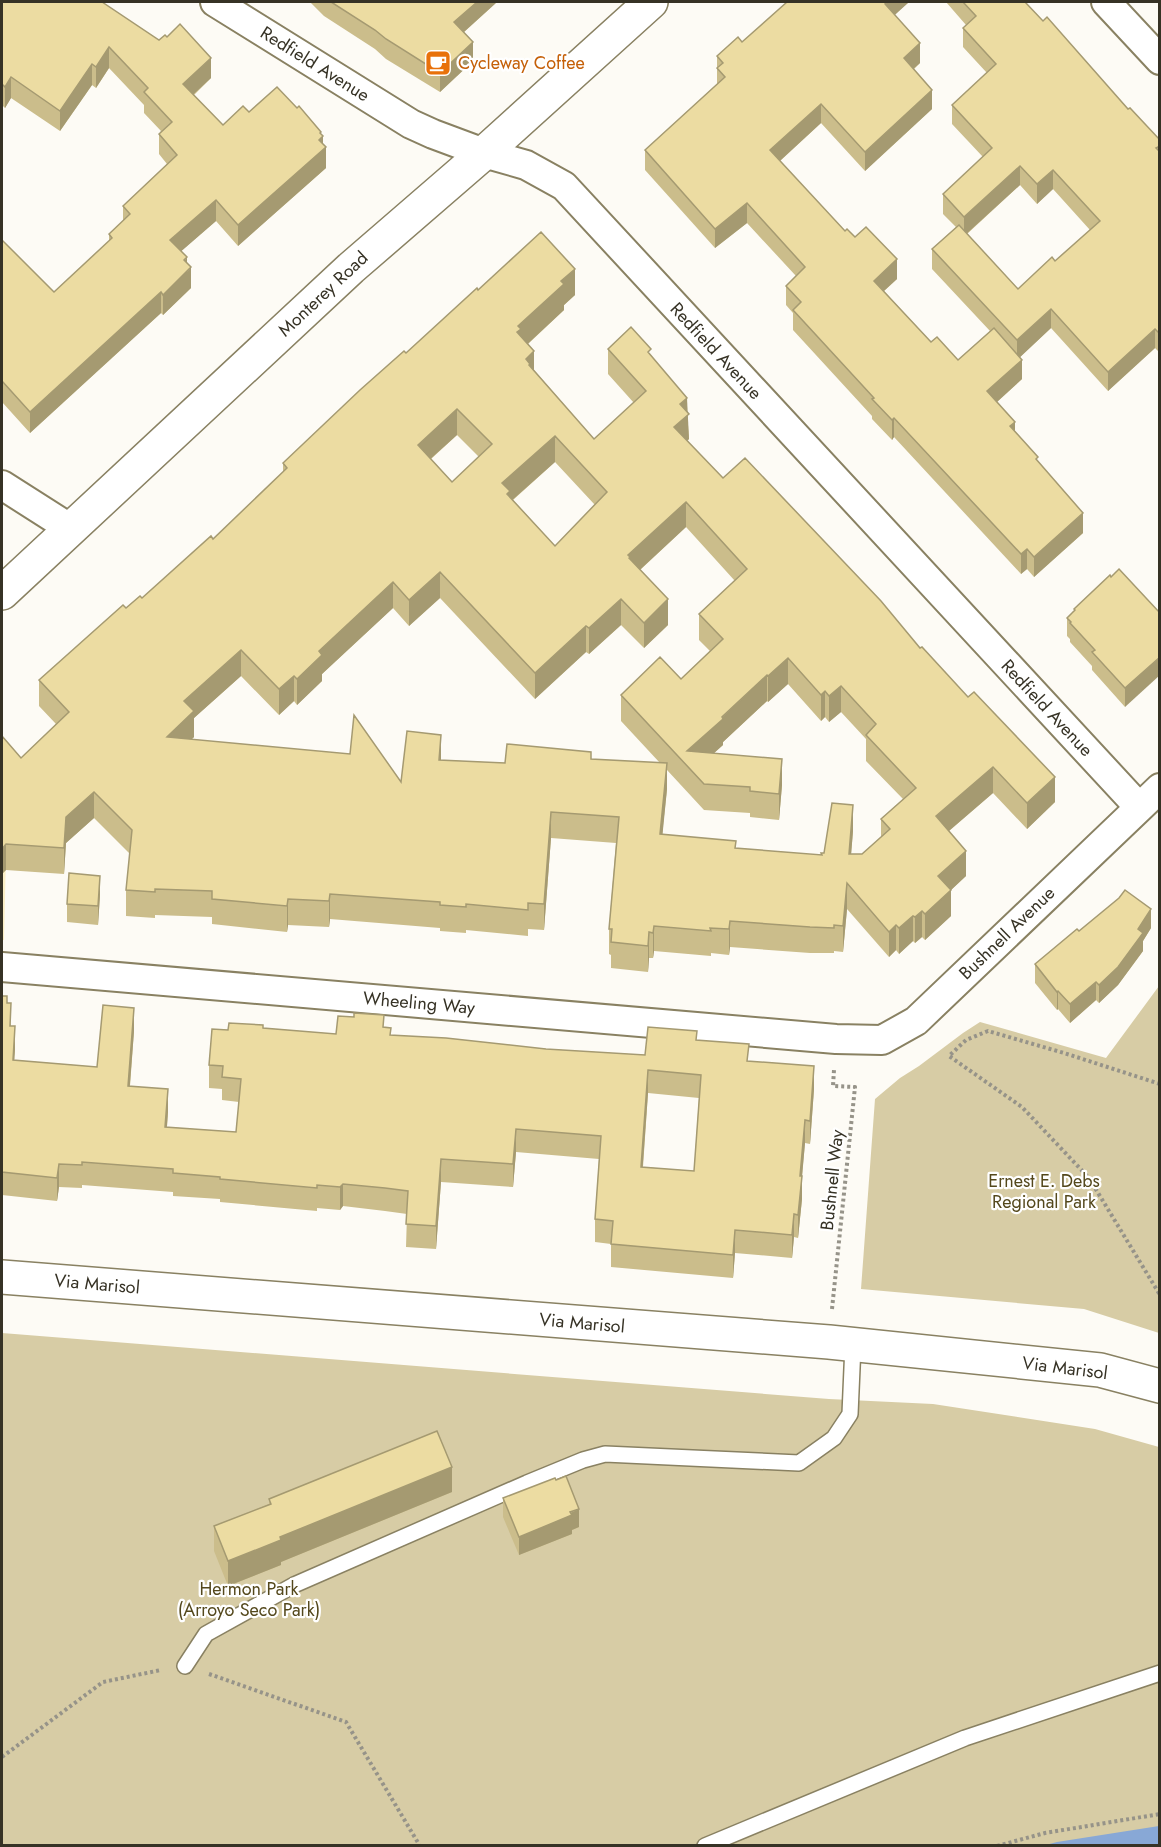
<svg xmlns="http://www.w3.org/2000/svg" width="1161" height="1847" font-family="Jost,sans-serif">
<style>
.built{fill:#faeec5}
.green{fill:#d7cca5}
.water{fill:#88a8d6}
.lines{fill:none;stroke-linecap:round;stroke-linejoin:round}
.service-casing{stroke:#898162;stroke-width:18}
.minor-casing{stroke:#898162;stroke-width:32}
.tertiary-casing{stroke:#898162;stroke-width:36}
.path{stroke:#969389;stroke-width:4;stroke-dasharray:3 3;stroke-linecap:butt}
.service{stroke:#fff;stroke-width:15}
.minor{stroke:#fff;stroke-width:28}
.tertiary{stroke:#fff;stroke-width:33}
.wall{fill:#cbbd8b;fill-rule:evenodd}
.shaded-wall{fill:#a59a71}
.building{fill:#ecdca2;stroke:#a59a71;stroke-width:1.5;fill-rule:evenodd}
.labels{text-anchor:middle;stroke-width:4.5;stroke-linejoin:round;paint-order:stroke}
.food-label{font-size:18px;fill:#c56008;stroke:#fff;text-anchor:start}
.street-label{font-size:18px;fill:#363225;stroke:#fff}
.park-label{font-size:18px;fill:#54481c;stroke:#fff}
</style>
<rect width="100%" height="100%" fill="#fdfbf5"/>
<path class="built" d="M2,851L6,855L4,940H2Z"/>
<g class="green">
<path d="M1159,986V1333L1084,1309L861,1289L875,1099L900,1078L919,1066L963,1033L980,1022L1106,1058Z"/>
<path d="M2,1333L829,1399L933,1404L1095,1429L1159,1447V1845H2Z"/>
</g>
<path class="water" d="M1159,1826V1845H1046L1057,1842Z"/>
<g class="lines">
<defs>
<g id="service">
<path d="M185,1666L206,1634L294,1585L527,1483L583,1460L605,1454L799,1463L834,1438L850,1414L853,1345"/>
<path d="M705,1846L965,1738L1160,1673"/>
</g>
<g id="minor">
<path d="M215,2L411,124L433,134L484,153L526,165L564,186L1139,807"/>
<path d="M1106,2L1160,60"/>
<path d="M2,485L71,529"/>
<path d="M2,967L836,1039L882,1040L916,1021L1160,788"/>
</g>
<g id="tertiary">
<path d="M2,593L351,268L484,153L651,2"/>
<path d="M2,1277L829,1342L1100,1370L1160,1386"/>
</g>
</defs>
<use href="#service" class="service-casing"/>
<use href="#minor" class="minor-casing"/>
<use href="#tertiary" class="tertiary-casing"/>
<g class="path">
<path d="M1160,1084L1064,1053L988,1031L966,1040L949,1056L1022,1107L1089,1178L1160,1295"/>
<path d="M832,1309L855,1087L833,1086L834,1070"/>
<path d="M209,1674L346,1722L420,1846"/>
<path d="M2,1757L103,1682L161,1670"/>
<path d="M997,1846L1045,1833L1160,1814"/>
</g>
<use href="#service" class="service"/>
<use href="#minor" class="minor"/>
<use href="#tertiary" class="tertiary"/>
</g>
<g class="wall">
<path d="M2,2L211,78L194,95L223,125L249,112L321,135L326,168L238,246L216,221L181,251L187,262L191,288L163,315L161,313L30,433L2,402V240L54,292L109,241V234L123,221V206L167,164L159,154V134L161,131L144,113V105L109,68L96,88L92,85L60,131L11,98L5,108L2,105Z"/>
<path d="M310,2H497L464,32L473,61L440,92L386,59L375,49L324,16Z"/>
<path d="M787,2H909L894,15L920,63L914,69L932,109L865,171L821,123L780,161L845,231L897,279L884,291L931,342L958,360L990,331L932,269V249L956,227L943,214V194L983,157L952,124V105L987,73L963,47V28L966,25L946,2H1025L1043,21L1128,109L1160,140V353L1155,348L1108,391L1051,328L1020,357L1022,379L997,402L1015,431L1038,461L1083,533L1034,577L1027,569L1021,574L894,437L892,440L872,419V416L793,330V313L786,305V286L796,276L747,223L715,248L645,170V150L717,84V56L742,42ZM1020,185L1037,204L1053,189L1090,230L1055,261L1018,289L967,234Z"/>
<path d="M478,290L575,295L564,305V310L528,344L534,370L594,439L634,403L608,374V349L651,355L687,412L689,439L687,441L723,478L920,648L1055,802L1027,829L993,793L949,831L966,876L951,890V916L925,940L922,937L915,943L913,941L899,954L896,950L889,957L847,909L843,952L834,951V953H810L730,947L729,955L711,953V956L654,951L653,958H649L648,972L611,968V955L609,954V929L616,843L551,838L544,930L528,929V936L466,930V933L440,931V928L330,919L329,927L288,925L287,932L212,924V917L155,915V918L126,916V890L130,854L94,818L66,843L64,874L6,870L2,874V736L21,758L56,724L39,706V680L126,608L142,598L213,539L283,472V463L406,353ZM457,435L479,457L452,482L431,459ZM555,462L595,505L555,546L513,500ZM686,527L735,581L699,614V640L710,651L681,679L621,695V721L660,763L591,759L505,763L441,760L401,782L192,739L194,737V718L241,676L279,715L294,701L297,705L322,681V674L393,608L409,626L440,598L535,699L586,652L589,654L621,625L644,648L668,625L640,570ZM788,684L821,721L825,717L829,722L841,712L866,739V761L903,799L881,819V837L862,854H851L853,831L824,853H821V855L736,849L662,835L667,789V770L704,810L750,813V817L779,820L782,785L714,753L723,745V742L767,701L768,702Z"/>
<path d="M1074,609L1160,613L1125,707L1092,670V666L1070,642V639L1067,636V618L1074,612Z"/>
<path d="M100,894L98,925L67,922V904Z"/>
<path d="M1151,928L1143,941V951L1118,985L1099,1003L1096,1000L1070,1023L1058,1009L1057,1010L1035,983V964L1079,931Z"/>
<path d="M2,996L7,1003L15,1049L14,1060L97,1067L134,1031L130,1086L168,1112L167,1127L236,1132L239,1102L222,1100V1089L209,1088V1065L228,1030L263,1028L336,1034L384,1027L391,1035L546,1049L645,1055L697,1040L814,1089L810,1144L805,1143L802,1176V1199L798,1238L794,1237L792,1258L735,1253L733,1278L611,1267V1244L595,1242V1219L599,1159L516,1152L513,1187L441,1182L436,1249L406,1247L407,1214L385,1211L343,1206L340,1210L317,1208V1211L220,1202V1199L173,1196V1192L82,1185V1188L59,1187L57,1201L2,1195ZM648,1093L699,1098L694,1171L643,1167Z"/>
<path d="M452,1492L281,1562V1565L228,1586L214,1551V1526L269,1504V1499Z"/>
<path d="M503,1498L579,1527L572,1530V1534L519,1555L503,1517Z"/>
</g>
<g class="shaded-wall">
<path d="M477,2H497L454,41V22Z"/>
<path d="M888,2H909L885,24V4Z"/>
<path d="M473,42V61L440,92V73Z"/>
<path d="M920,43V63L904,77V58Z"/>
<path d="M109,47V68L96,88V67Z"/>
<path d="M211,58V78L183,104V84Z"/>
<path d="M92,64V85L60,131V111Z"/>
<path d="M11,77V98L5,108V87Z"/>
<path d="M932,90V109L865,171V152Z"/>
<path d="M821,104V123L770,170V150Z"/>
<path d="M321,132V137L323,136V150L326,147V168L238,246V225Z"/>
<path d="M1020,166V185L964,236V217Z"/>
<path d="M1053,170V189L1037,204V184Z"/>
<path d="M216,200V221L170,261V240Z"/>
<path d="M747,203V223L715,248V229Z"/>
<path d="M187,257V272L191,267V288L163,315V295Z"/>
<path d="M897,259V279L874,300V281Z"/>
<path d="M575,269V295L564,305V310L521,350L517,332L518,326L561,281Z"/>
<path d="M161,292V313L30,433V412Z"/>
<path d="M1051,309V328L1017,360V340Z"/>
<path d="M1155,329V348L1108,391V372Z"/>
<path d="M534,351V377L526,359Z"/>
<path d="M1022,360V379L987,411V391Z"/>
<path d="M687,398L689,439L674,453V427L680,404Z"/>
<path d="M457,409V435L418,470V445Z"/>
<path d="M894,418V437L892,440V420Z"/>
<path d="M1015,422V441L1010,426Z"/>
<path d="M555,436V462L510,502L502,483Z"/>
<path d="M686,502V527L630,579L628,555Z"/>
<path d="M1083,513V533L1034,577V557Z"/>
<path d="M1027,549V569L1021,574V554Z"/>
<path d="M440,572V598L409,626V600Z"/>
<path d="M393,582V608L322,674V681L297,705V679L319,651Z"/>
<path d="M621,599V625L589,654V628Z"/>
<path d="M668,599V625L644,648V623Z"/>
<path d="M586,626V652L535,699V673Z"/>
<path d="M241,650V676L194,718V737L167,763V737L184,701Z"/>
<path d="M1160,657V675L1125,707V688Z"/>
<path d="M788,658V684L768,702V676Z"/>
<path d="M767,675V701L723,742V745L693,772L687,751Z"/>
<path d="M294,676V701L279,715V689Z"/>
<path d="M841,686V712L829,722V696Z"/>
<path d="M825,691V717L821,721V695Z"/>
<path d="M441,735V761L439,760Z"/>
<path d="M782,759V785L779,820V794Z"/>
<path d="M667,763V789L660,860V834Z"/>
<path d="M993,767V793L936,842V816Z"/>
<path d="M1055,777V802L1027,829V803Z"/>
<path d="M94,792V818L66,843L64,874V848L66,817Z"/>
<path d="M853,805V831L849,880V854Z"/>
<path d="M551,812V838L544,930V904Z"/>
<path d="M6,844V870L2,874V849Z"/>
<path d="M966,851V876L951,890V916L925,940V914L938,876Z"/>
<path d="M100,876V894L98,925V906Z"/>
<path d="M847,883V909L843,952V926Z"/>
<path d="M330,894V919L329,927V901Z"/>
<path d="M288,899V925L287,932V906Z"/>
<path d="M1151,909V928L1143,941V951L1118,985L1099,1003V985Z"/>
<path d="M922,911V937L915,943V917Z"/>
<path d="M913,916V941L899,954V928Z"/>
<path d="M730,921V947L729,955V929Z"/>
<path d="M896,925V950L889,957V932Z"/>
<path d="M654,926V951L653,958V933Z"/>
<path d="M649,932V958L648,972V946Z"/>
<path d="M1096,982V1000L1070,1023V1004Z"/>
<path d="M1058,991V1009L1057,1010V992Z"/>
<path d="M134,1008V1031L128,1109V1086Z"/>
<path d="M15,1026V1049L13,1083V1060Z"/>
<path d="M814,1066V1089L810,1144V1121Z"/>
<path d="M648,1070V1093L641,1190V1167Z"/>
<path d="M168,1089V1112L165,1150V1127Z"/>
<path d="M805,1120V1143L800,1199V1176Z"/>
<path d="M516,1129V1152L513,1187V1164Z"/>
<path d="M441,1159V1182L436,1249V1226Z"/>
<path d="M59,1164V1187L57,1201V1178Z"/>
<path d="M802,1176V1199L798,1238V1215Z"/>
<path d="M343,1184V1206L340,1210V1187Z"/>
<path d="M794,1214V1237L792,1258V1235Z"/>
<path d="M735,1230V1253L733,1278V1255Z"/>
<path d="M452,1467V1492L281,1562V1565L228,1586V1561L280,1537Z"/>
<path d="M579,1509V1527L572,1530V1534L519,1555V1537Z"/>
</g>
<g class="building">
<path d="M2,2H102L159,40L165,35L167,37L180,24L211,58L183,84L223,125L243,106L249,112L277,87L297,108L299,106L321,132L320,133L323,136L319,140L326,147L238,225L216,200L170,240L187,257L184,260L191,267L163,295L161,292L30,412L2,381V240L54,292L112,238L109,234L130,214L123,206L177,155L159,134L172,122L144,92L148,88L109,47L96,67L92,64L60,111L11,77L5,87L2,84Z"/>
<path d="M331,2H477L454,22L473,42L440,73L386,39L375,30Z"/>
<path d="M787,2H888L885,4L920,43L904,58L932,90L865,152L821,104L770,150L845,231L847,229L855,237L866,227L897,259L874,281L931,342L937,337L958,360L994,328L1022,360L987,391L1015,422L1010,426L1038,457L1036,459L1083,513L1034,557L1027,549L1021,554L894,418L892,420L872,399L874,398L793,310L801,302L786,286L805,267L747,203L715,229L645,150L725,77L717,68L723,63L717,56L738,37L742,42Z"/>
<path d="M963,2H1025L1043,21L1047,17L1128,109L1130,108L1160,140V146L1156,148L1160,152V334L1155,329L1108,372L1051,309L1017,340L932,249L959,225L1018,289L1052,257L1055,261L1100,221L1053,170L1037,184L1020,166L964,217L943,194L992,148L952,105L996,64L963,28L976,16Z"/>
<path d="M541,232L575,269L561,281L564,284L518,326L521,329L517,332L534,351L526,359L530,364L529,365L594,439L646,391L608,349L631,327L651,349L648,352L687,398L680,404L689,414L674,427L723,478L745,458L881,601L920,648L922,647L968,697L974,692L1055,777L1027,803L993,767L936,816L966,851L938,876L951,890L925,914L922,911L915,917L913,916L899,928L896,925L889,932L847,883L843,926L834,925V928L810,927L730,921L729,929L710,928L711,931L654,926L653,933L649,932L648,946L611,942L612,929H609L619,817L551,812L544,904L528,903V910L466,904V907L440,905V902L330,894L329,901L288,899L287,906L212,899V891L155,889V892L126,890L132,830L94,792L66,817L64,848L6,844L2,849V736L21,758L69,712L39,680L123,605L126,608L140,596L142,598L211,536L213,539L287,468L283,463L360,390L404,351L406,353L477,288L478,290ZM457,409L492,444L452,482L418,445ZM555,436L607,492L555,546L507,494L510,491L502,483ZM686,502L747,569L699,614L723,639L681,679L660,657L621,695L704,784L750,787V791L779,794L782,759L687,751L723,719L722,717L767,675L768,676L788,658L821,695L825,691L829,696L841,686L876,724L866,735L916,788L881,819L890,829L862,854H849L853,805L832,803L824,853H821L822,855L735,848L736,841L660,834L667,763L591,759V752L507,744L505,763L439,760L441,735L407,731L401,782L354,715L350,754L167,737L194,711L184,701L241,650L279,689L294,676L297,679L322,655L319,651L393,582L409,600L440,572L535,673L586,626L589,628L621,599L644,623L668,599L629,558L630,557L628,555Z"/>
<path d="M1119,569L1160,613V657L1125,688L1092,652L1095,650L1070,623L1071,622L1067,618L1075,610L1074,609L1110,575L1111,577Z"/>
<path d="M69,873L100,876L98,906L67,904Z"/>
<path d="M1125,890L1151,909L1138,929L1143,933L1118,967L1099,985L1096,982L1070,1004L1058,991L1057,992L1035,964L1077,929L1079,931L1119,898Z"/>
<path d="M2,996H7V1003H11L10,1026H15L13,1060L97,1067L103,1005L134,1008L128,1086L168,1089L165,1127L236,1132L241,1079L222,1077L223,1066L209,1065L212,1029L228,1030L229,1023L263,1025V1028L336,1034L338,1016L354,1017V1013L384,1015L383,1027L391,1028L390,1035L446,1038L546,1049L645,1055L648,1027L697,1031L696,1040L749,1044L747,1061L814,1066L810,1121L805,1120L800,1176H802L798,1215L794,1214L792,1235L735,1230L733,1255L611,1244L613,1221L595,1219L601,1136L516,1129L513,1164L441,1159L436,1226L406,1224L408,1191L385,1188L343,1184L340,1187L317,1185V1188L220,1179V1177L173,1173V1169L82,1162V1165L59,1164L57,1178L2,1172ZM648,1070L701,1075L694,1171L641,1167Z"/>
<path d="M437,1431L452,1467L280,1537L281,1540L228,1561L214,1526L271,1504L269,1499Z"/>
<path d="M566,1476L579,1509L570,1512L572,1515L519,1537L503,1498L555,1478L556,1480Z"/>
</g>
<defs>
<symbol id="cafe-square" viewBox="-11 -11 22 22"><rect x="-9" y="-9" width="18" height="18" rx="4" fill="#e8710a" stroke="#fff"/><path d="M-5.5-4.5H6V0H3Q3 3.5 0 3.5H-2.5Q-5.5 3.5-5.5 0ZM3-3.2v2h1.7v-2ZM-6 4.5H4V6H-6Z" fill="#fff"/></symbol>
</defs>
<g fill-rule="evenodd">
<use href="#cafe-square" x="423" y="48" width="30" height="30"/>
</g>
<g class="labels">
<g class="food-label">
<text x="458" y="69">Cycleway Coffee</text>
</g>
<g class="street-label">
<text transform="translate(315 64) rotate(32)" y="6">Redfield Avenue</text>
<text transform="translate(323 294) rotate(-43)" y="6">Monterey Road</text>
<text transform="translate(716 351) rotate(47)" y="6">Redfield Avenue</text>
<text transform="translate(1047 708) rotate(47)" y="6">Redfield Avenue</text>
<text transform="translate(1007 933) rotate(-44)" y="6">Bushnell Avenue</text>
<text transform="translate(419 1003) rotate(5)" y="6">Wheeling Way</text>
<text transform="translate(832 1180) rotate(-84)" y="6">Bushnell Way</text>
<text transform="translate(97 1284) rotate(5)" y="6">Via Marisol</text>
<text transform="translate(582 1323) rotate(5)" y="6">Via Marisol</text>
<text transform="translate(1065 1368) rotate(7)" y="6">Via Marisol</text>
</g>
<g class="park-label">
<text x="1044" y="1187">Ernest E. Debs<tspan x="1044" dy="21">Regional Park</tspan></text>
<text x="249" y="1595">Hermon Park<tspan x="249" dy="21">(Arroyo Seco Park)</tspan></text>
</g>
</g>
<rect width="1161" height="1847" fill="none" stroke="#363225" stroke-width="6"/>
</svg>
